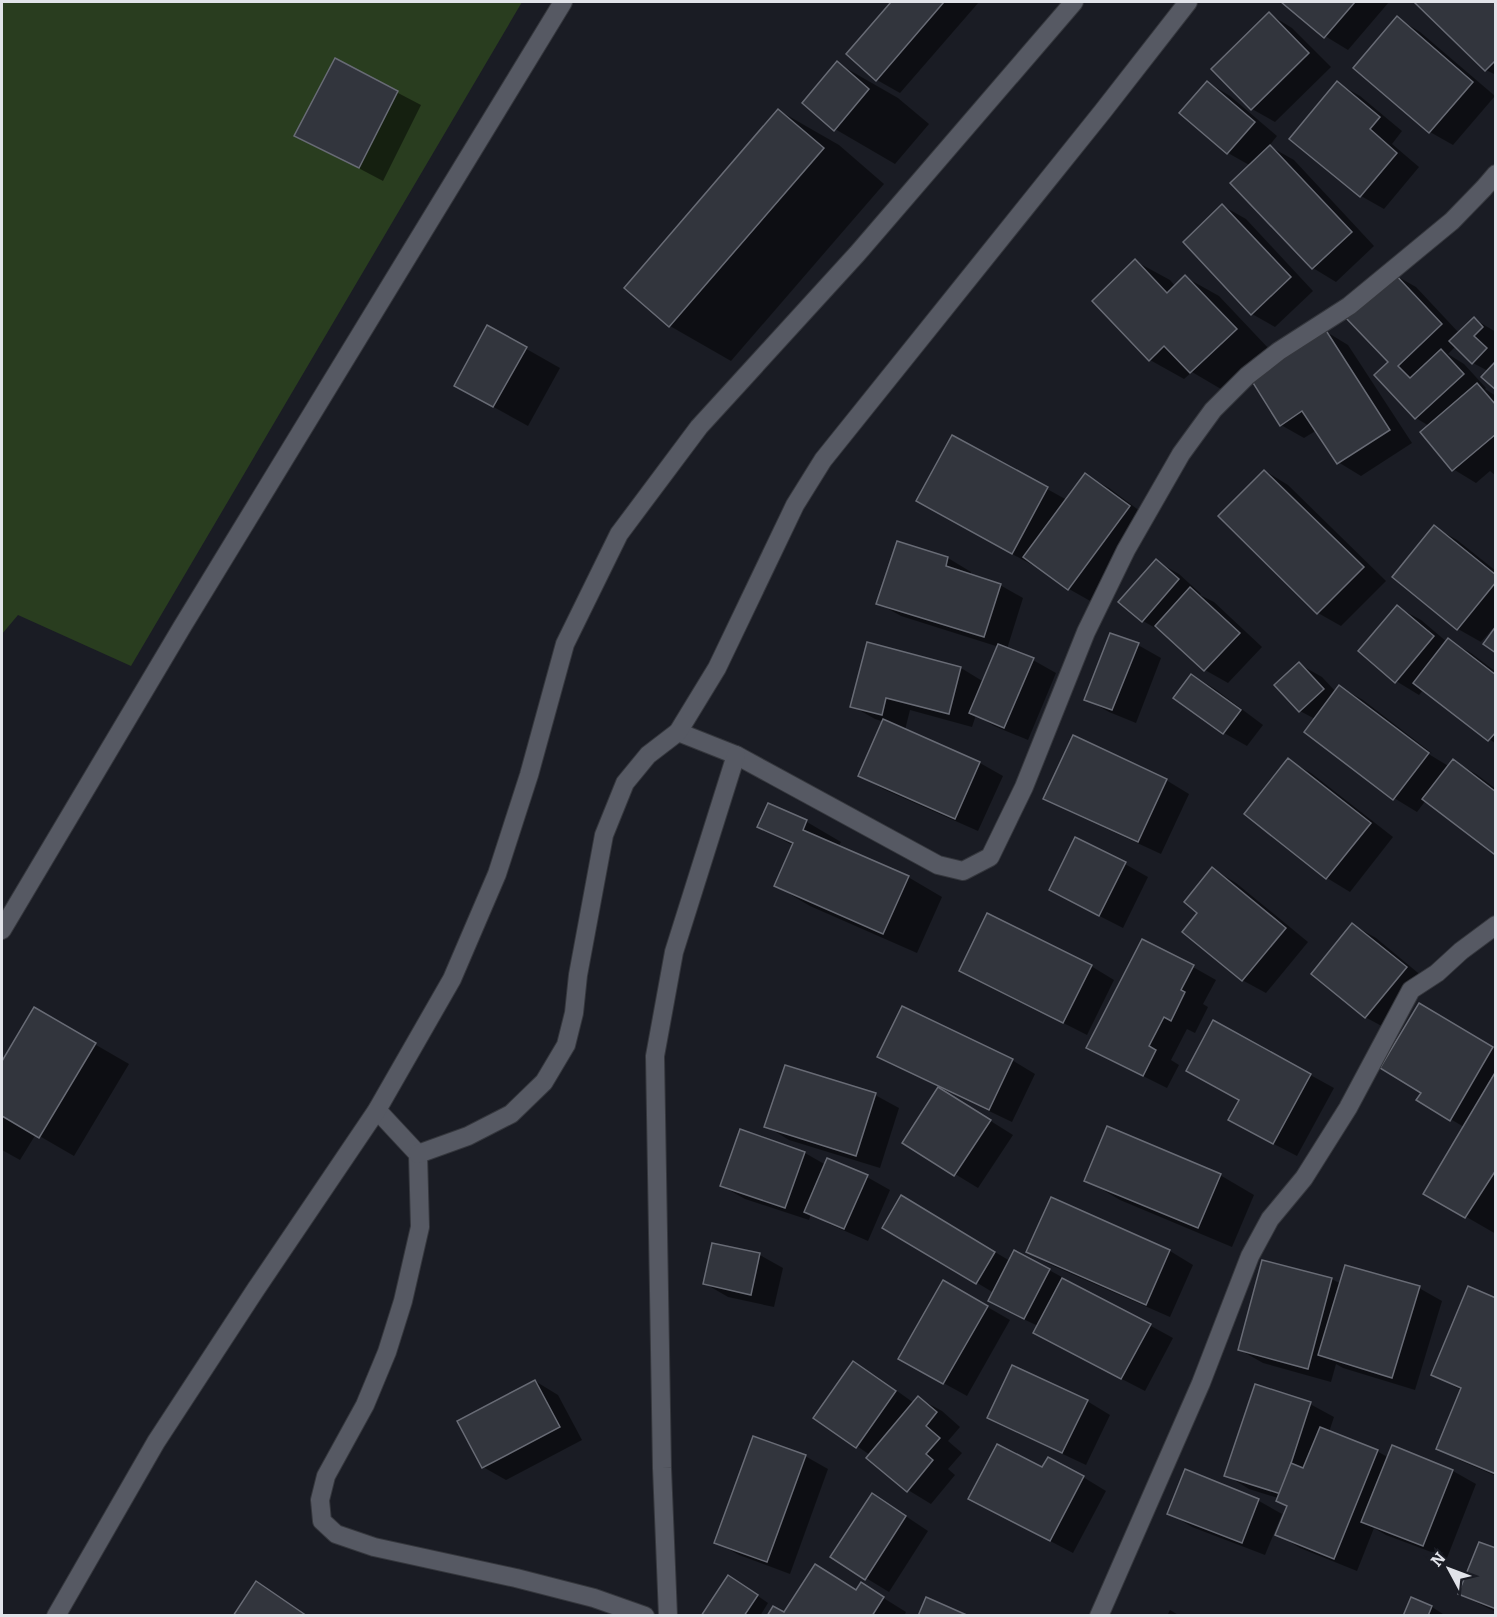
<svg xmlns="http://www.w3.org/2000/svg" width="1497" height="1617" font-family="Bitter,serif">
<style>
.green{fill:#293d1f}
.shadow{fill:#0007}
.building{fill:#32353d;stroke:#686b75;stroke-width:1.5}
.lines{fill:none;stroke-linecap:round;stroke-linejoin:round}
.minor-casing{stroke:#35373d;stroke-width:20}
.tertiary-casing{stroke:#35373d;stroke-width:20}
.minor{stroke:#565963;stroke-width:18}
.tertiary{stroke:#565963;stroke-width:18}
</style>
<rect width="100%" height="100%" fill="#1a1c24"/>
<path class="green" d="M2,2H522L131,666L18,615L2,634Z"/>
<g class="shadow">
<path d="M893,2H979L900,93L877,80L848,54Z"/>
<path d="M1278,2H1389L1348,50L1325,36L1292,9Z"/>
<path d="M1416,2H1496V75L1486,70Z"/>
<path d="M1269,14L1292,28L1331,67L1275,122L1252,109Z"/>
<path d="M1397,18L1420,32L1495,96L1453,145L1430,132L1355,67Z"/>
<path d="M335,60L421,105L383,181L296,135Z"/>
<path d="M837,63L898,98L929,124L895,164L835,129Z"/>
<path d="M1207,82L1230,96L1277,136L1269,146L1294,160L1374,246L1336,282L1313,268L1251,166L1228,153Z"/>
<path d="M1337,83L1360,96L1402,131L1392,144L1419,167L1384,209L1361,196L1291,139Z"/>
<path d="M778,110L839,145L884,184L731,361L670,326L626,288Z"/>
<path d="M1223,206L1246,219L1313,291L1275,327L1252,314Z"/>
<path d="M1135,261L1170,280L1175,286L1185,277L1219,296L1270,350L1226,392L1192,372L1184,379L1150,360Z"/>
<path d="M1393,274L1416,287L1459,333L1474,319L1496,332V388L1488,371L1473,363L1456,346L1448,354L1464,364L1486,388L1485,389L1496,396V476L1490,471L1476,483L1453,469L1429,426L1416,418L1390,362Z"/>
<path d="M488,327L560,368L528,426L490,405Z"/>
<path d="M1325,331L1348,345L1412,443L1361,476L1338,462L1317,430L1304,438L1281,425Z"/>
<path d="M953,437L1067,500L1085,475L1109,488L1152,520L1092,602L1069,589L1047,573L952,521Z"/>
<path d="M1265,471L1288,485L1386,581L1341,626L1318,613Z"/>
<path d="M1434,527L1457,540L1496,571V625L1481,642L1458,629Z"/>
<path d="M948,558L971,572L970,576L1000,585L1023,598L1007,649L1033,660L1056,673L1028,740L994,726L976,715L972,727L910,710L905,730L980,763L1003,776L978,831L883,789L860,776L884,722L875,719L852,706L868,644L961,668L984,682L999,647L901,616L878,603Z"/>
<path d="M1156,561L1179,574L1201,594L1200,595L1214,602L1262,647L1228,683L1205,670L1166,634L1143,621Z"/>
<path d="M1397,607L1421,620L1447,642L1448,640L1471,653L1496,672V744L1424,689L1419,695L1396,681Z"/>
<path d="M1138,645L1161,658L1136,723L1109,712L1086,699Z"/>
<path d="M1299,664L1322,677L1336,692L1340,687L1363,700L1433,754L1423,748L1422,750L1450,767L1453,761L1476,774L1496,789V854L1426,800L1417,812L1394,798L1315,719L1300,711L1276,685Z"/>
<path d="M1192,675L1215,689L1263,725L1247,746L1224,733Z"/>
<path d="M1288,760L1311,773L1393,837L1350,892L1327,878L1246,814Z"/>
<path d="M1166,780L1189,794L1161,854L1068,811L1045,798Z"/>
<path d="M769,805L807,822L841,842L838,847L908,877L942,897L917,953L810,906L776,886L794,846L759,827Z"/>
<path d="M1125,864L1148,877L1123,928L1074,903Z"/>
<path d="M1213,869L1236,883L1308,942L1266,993L1242,980L1199,912Z"/>
<path d="M1353,925L1376,938L1429,982L1389,1030L1365,1017Z"/>
<path d="M1091,966L1114,980L1087,1035L961,971Z"/>
<path d="M1193,967L1216,980L1203,1004L1208,1007L1195,1033L1187,1029L1171,1060L1179,1065L1167,1088L1111,1060Z"/>
<path d="M34,1009L129,1064L74,1156L36,1134L20,1160L2,1150V1063Z"/>
<path d="M1443,1018L1496,1050V1234L1425,1193L1464,1127L1418,1100L1423,1092Z"/>
<path d="M1214,1022L1334,1088L1297,1156L1253,1133Z"/>
<path d="M879,1057L1012,1060L1035,1074L1012,1122L947,1091L946,1093L1013,1135L978,1188L904,1143L939,1087Z"/>
<path d="M875,1095L899,1108L880,1168L789,1140L766,1126Z"/>
<path d="M741,1131L805,1153L826,1165L867,1177L890,1190L868,1241L829,1224L811,1214L809,1220L745,1199L722,1186Z"/>
<path d="M1220,1175L1254,1195L1232,1247L1120,1200L1086,1180Z"/>
<path d="M1051,1199L1170,1251L1193,1265L1170,1317L1051,1265L1028,1251Z"/>
<path d="M925,1210L1010,1261L1049,1270L1173,1338L1145,1391L1058,1346L1038,1326L1013,1314L994,1293L884,1227Z"/>
<path d="M713,1245L760,1255L783,1268L774,1307L728,1297L704,1283Z"/>
<path d="M1332,1279L1341,1284L1419,1288L1442,1301L1415,1390L1343,1368L1336,1364L1331,1382L1263,1363L1240,1350Z"/>
<path d="M944,1282L1010,1320L967,1396L900,1359Z"/>
<path d="M1496,1300V1476L1461,1461L1438,1448L1461,1390L1433,1375Z"/>
<path d="M853,1363L876,1376L914,1403L918,1398L942,1411L960,1427L948,1441L962,1453L948,1469L955,1475L931,1504L908,1490L870,1455L815,1417Z"/>
<path d="M535,1381L558,1395L582,1440L506,1480L483,1467Z"/>
<path d="M1256,1386L1310,1404L1334,1417L1329,1432L1377,1451L1389,1458L1393,1447L1453,1471L1476,1484L1447,1558L1386,1535L1374,1528L1357,1571L1300,1548L1277,1534L1288,1507L1277,1501L1278,1498L1249,1489L1226,1475Z"/>
<path d="M1087,1401L1110,1415L1086,1465L1012,1430L989,1417Z"/>
<path d="M805,1456L828,1469L790,1574L739,1555L716,1542Z"/>
<path d="M1186,1471L1259,1501L1282,1514L1265,1555L1192,1527L1169,1513Z"/>
<path d="M1083,1477L1106,1491L1073,1553L993,1511Z"/>
<path d="M895,1509L928,1531L889,1592L866,1578Z"/>
<path d="M1496,1550V1612L1459,1594Z"/>
<path d="M739,1583L768,1603L760,1616H702Z"/>
<path d="M257,1584L280,1597L308,1616H235Z"/>
<path d="M861,1584L906,1612L904,1616H768L785,1614L857,1591Z"/>
<path d="M1412,1599L1432,1607L1446,1616H1405Z"/>
<path d="M1170,1610L1180,1616H1167Z"/>
</g>
<g class="building">
<path d="M891,2H944L876,81L846,54Z"/>
<path d="M1281,2H1355L1324,38Z"/>
<path d="M1414,2H1496V60L1485,71Z"/>
<path d="M1269,12L1309,53L1251,110L1211,69Z"/>
<path d="M1397,16L1473,82L1429,133L1353,68Z"/>
<path d="M335,58L398,91L359,168L294,136Z"/>
<path d="M837,61L869,89L834,131L802,103Z"/>
<path d="M1207,81L1255,122L1227,154L1179,113Z"/>
<path d="M1337,81L1380,117L1370,129L1397,153L1360,197L1289,139Z"/>
<path d="M778,109L824,148L669,327L624,288Z"/>
<path d="M1270,145L1352,232L1312,269L1230,183Z"/>
<path d="M1222,204L1291,277L1251,315L1183,242Z"/>
<path d="M1135,259L1167,293L1185,275L1237,329L1190,373L1164,346L1149,361L1092,301Z"/>
<path d="M1393,272L1442,324L1398,366L1410,378L1441,349L1464,374L1415,419L1374,375L1388,362L1345,317Z"/>
<path d="M1474,317L1483,327L1474,336L1487,348L1472,364L1449,341Z"/>
<path d="M487,325L527,347L493,407L454,386Z"/>
<path d="M1325,329L1390,430L1337,464L1302,411L1280,426L1250,378Z"/>
<path d="M1496,361V390L1481,377Z"/>
<path d="M1477,383L1496,405V434L1452,471L1420,432Z"/>
<path d="M952,435L1048,487L1012,554L916,501Z"/>
<path d="M1264,470L1364,567L1317,614L1218,516Z"/>
<path d="M1085,473L1130,506L1068,590L1023,557Z"/>
<path d="M1434,525L1496,575V582L1457,630L1392,577Z"/>
<path d="M897,541L948,557L946,566L1001,584L984,637L876,604Z"/>
<path d="M1156,559L1179,579L1142,622L1118,602Z"/>
<path d="M1190,587L1240,633L1204,671L1155,626Z"/>
<path d="M1397,605L1434,636L1395,683L1358,651Z"/>
<path d="M1496,626V653L1483,644Z"/>
<path d="M1110,633L1139,643L1112,710L1084,700Z"/>
<path d="M1448,638L1496,675V732L1488,741L1413,683Z"/>
<path d="M867,642L961,667L949,714L886,698L882,715L850,707Z"/>
<path d="M998,644L1034,658L1004,728L969,713Z"/>
<path d="M1299,662L1324,689L1299,712L1274,685Z"/>
<path d="M1191,674L1241,710L1223,734L1173,698Z"/>
<path d="M1339,685L1429,753L1393,800L1304,732Z"/>
<path d="M883,719L980,762L955,819L858,776Z"/>
<path d="M1073,735L1167,779L1138,842L1043,799Z"/>
<path d="M1288,758L1371,823L1326,879L1244,814Z"/>
<path d="M1453,759L1496,792V852L1494,854L1422,799Z"/>
<path d="M768,803L807,820L803,830L909,876L883,934L774,886L793,843L757,827Z"/>
<path d="M1075,837L1126,862L1099,916L1049,890Z"/>
<path d="M1212,867L1286,928L1242,981L1182,932L1197,913L1184,902Z"/>
<path d="M987,913L1092,965L1063,1023L959,971Z"/>
<path d="M1352,923L1407,967L1365,1018L1311,974Z"/>
<path d="M1142,939L1194,965L1181,990L1185,992L1171,1021L1164,1017L1149,1046L1156,1050L1143,1076L1086,1048Z"/>
<path d="M1419,1003L1493,1047L1450,1121L1416,1100L1421,1093L1380,1068Z"/>
<path d="M902,1006L1013,1059L989,1110L877,1057Z"/>
<path d="M34,1007L96,1043L39,1138L2,1116V1061Z"/>
<path d="M1213,1020L1311,1074L1273,1144L1228,1120L1239,1100L1186,1071Z"/>
<path d="M785,1065L876,1093L856,1156L764,1127Z"/>
<path d="M1496,1071V1170L1465,1218L1423,1194Z"/>
<path d="M938,1087L991,1120L954,1176L902,1143Z"/>
<path d="M1107,1126L1221,1174L1198,1228L1084,1181Z"/>
<path d="M740,1129L805,1152L785,1208L720,1186Z"/>
<path d="M827,1158L868,1175L844,1229L804,1212Z"/>
<path d="M901,1195L995,1252L976,1284L882,1228Z"/>
<path d="M1051,1197L1170,1250L1146,1305L1026,1252Z"/>
<path d="M712,1243L760,1253L751,1295L703,1284Z"/>
<path d="M1014,1250L1050,1269L1024,1319L988,1301Z"/>
<path d="M1262,1260L1332,1278L1308,1369L1238,1350Z"/>
<path d="M1345,1265L1420,1286L1392,1378L1318,1355Z"/>
<path d="M1062,1278L1151,1324L1121,1379L1033,1333Z"/>
<path d="M943,1280L988,1306L943,1384L898,1359Z"/>
<path d="M1468,1286L1496,1298V1474L1436,1449L1461,1388L1431,1375Z"/>
<path d="M853,1361L896,1391L856,1448L813,1418Z"/>
<path d="M1012,1365L1088,1400L1062,1453L987,1418Z"/>
<path d="M535,1380L560,1427L482,1468L457,1421Z"/>
<path d="M1255,1384L1311,1402L1281,1494L1224,1476Z"/>
<path d="M918,1396L937,1412L926,1426L940,1438L926,1454L933,1460L907,1492L866,1458Z"/>
<path d="M1320,1427L1378,1450L1334,1559L1275,1535L1287,1506L1276,1501L1291,1463L1303,1468Z"/>
<path d="M753,1436L806,1455L767,1562L714,1543Z"/>
<path d="M997,1444L1042,1467L1048,1457L1084,1476L1050,1541L968,1499Z"/>
<path d="M1392,1445L1453,1470L1423,1546L1361,1522Z"/>
<path d="M1185,1469L1259,1499L1242,1543L1167,1514Z"/>
<path d="M872,1493L906,1516L865,1580L830,1557Z"/>
<path d="M1479,1542L1496,1548V1609L1458,1594Z"/>
<path d="M815,1564L856,1590L861,1582L884,1597L872,1616H767L773,1606L784,1612Z"/>
<path d="M728,1575L758,1595L744,1616H701Z"/>
<path d="M256,1581L307,1616H233Z"/>
<path d="M926,1597L969,1616H918Z"/>
<path d="M1411,1597L1432,1606L1428,1616H1403Z"/>
</g>
<g class="lines">
<defs>
<g id="minor">
<path d="M678,732L736,755L938,865L963,871L990,857L1024,787L1086,632L1126,550L1181,454L1213,410L1247,376L1279,351L1349,306L1452,221L1484,188L1496,174"/>
<path d="M2,930L182,627L563,2"/>
<path d="M377,1110L418,1154L420,1227L403,1301L387,1352L365,1405L326,1476L320,1500L322,1521L336,1534L374,1547L516,1578L594,1598L645,1616"/>
<path d="M418,1154L468,1136L511,1114L544,1082L566,1045L574,1013L578,975L604,835L625,783L648,755L678,732L717,668L795,505L823,460L1103,111L1188,2"/>
<path d="M668,1616L662,1468L655,1056L674,952L736,755"/>
<path d="M1099,1616L1201,1383L1250,1256L1270,1219L1304,1178L1348,1108L1411,990L1437,973L1461,951L1496,925"/>
</g>
<path id="tertiary" d="M56,1616L156,1442L256,1289L377,1110L452,979L497,874L529,775L565,644L619,534L699,427L857,254L1074,2"/>
</defs>
<use href="#minor" class="minor-casing"/>
<use href="#tertiary" class="tertiary-casing"/>
<use href="#minor" class="minor"/>
<use href="#tertiary" class="tertiary"/>
</g>
<rect width="1497" height="1617" fill="none" stroke="#e1e3e9" stroke-width="6"/>
<g transform="translate(1449 1569) rotate(311)" stroke="#1a1c24" stroke-width="4.5" paint-order="stroke">
<path d="M0-4.5L10 22L0 15L-10 22Z" fill="#e1e3e9"/>
<text y="-9" font-size="16" font-weight="bold" text-anchor="middle" fill="#e1e3e9">N</text>
</g>
</svg>
